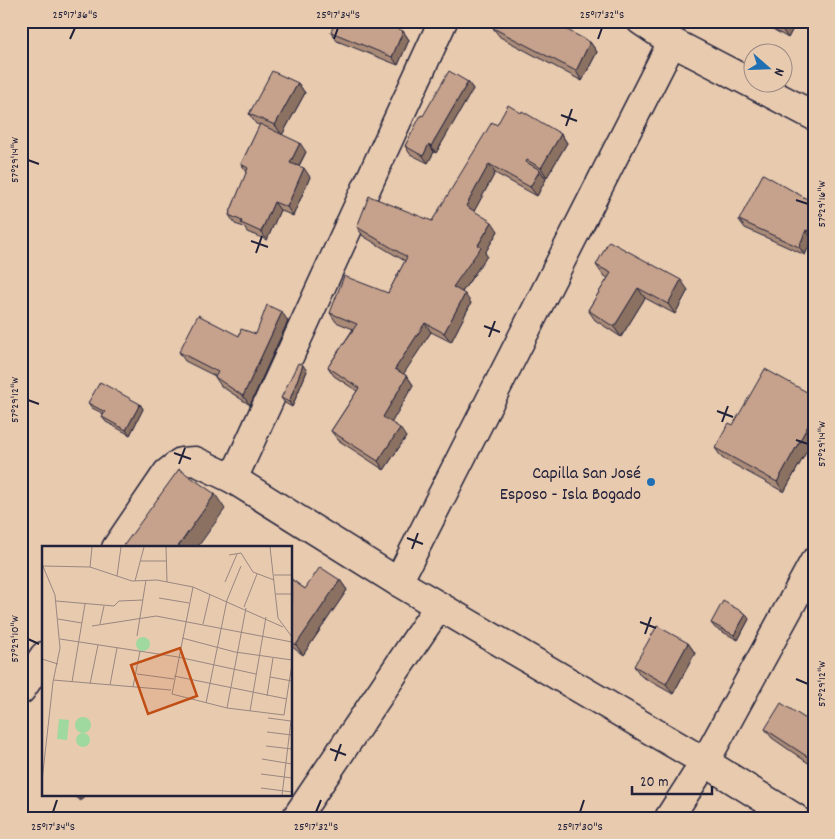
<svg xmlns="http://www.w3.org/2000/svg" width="835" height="839" font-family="Dekko,sans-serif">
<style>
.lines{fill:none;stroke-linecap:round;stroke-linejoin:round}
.minor-casing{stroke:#22223b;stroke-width:31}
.minor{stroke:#e8caaf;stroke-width:28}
.wall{fill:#aa8b78;stroke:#22223b}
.shaded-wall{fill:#8b7162;stroke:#22223b}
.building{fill:#c6a28c;stroke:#22223b}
.ticks{fill:none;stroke:#22223b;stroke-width:2}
.poi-dot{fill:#1f6fb2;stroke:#e8caaf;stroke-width:2}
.labels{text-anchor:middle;stroke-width:4;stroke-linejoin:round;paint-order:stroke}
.poi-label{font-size:18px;fill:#22223b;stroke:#e8caaf;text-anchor:end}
.inset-road{fill:none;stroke:#998781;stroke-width:1}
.view{fill:#c04e15;fill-opacity:0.15;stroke:#c04e15;stroke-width:2.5}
.inset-edge{fill:none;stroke:#22223b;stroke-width:2.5}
.neatline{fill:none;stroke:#22223b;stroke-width:2}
.ticks-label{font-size:12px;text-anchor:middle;fill:#22223b}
</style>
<rect width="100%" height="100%" fill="#e8caaf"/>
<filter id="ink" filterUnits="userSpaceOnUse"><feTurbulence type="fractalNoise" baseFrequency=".02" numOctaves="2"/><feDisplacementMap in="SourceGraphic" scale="10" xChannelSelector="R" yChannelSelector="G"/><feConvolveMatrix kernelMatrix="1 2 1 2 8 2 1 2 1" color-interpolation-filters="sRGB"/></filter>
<g filter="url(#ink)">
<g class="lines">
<defs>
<g id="minor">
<path d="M641,21L672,42L814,116"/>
<path d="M233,479L443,21"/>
<path d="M116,548L167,473L181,462L195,461L233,479L398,582L705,762L795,818"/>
<path d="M398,582L672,42"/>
<path d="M21,690L44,656"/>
<path d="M296,818L439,606"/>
<path d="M669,818L705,762L814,562"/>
</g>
</defs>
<use href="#minor" class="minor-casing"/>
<use href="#minor" class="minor"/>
</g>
<g class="wall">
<path d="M759,21H797L788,38Z"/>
<path d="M493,28L590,42L597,52L582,81L500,37Z"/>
<path d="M403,31L409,40L398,65L337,41L331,32Z"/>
<path d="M468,82L473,89L436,153L434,152L428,163L410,154L405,146L423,116Z"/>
<path d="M298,83L305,93L282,135L306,152L299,166L310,177L293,216L280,210L267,240L247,232L244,227L235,224L229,215L247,172L241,164L260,125L256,124L249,114Z"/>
<path d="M497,125L561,134L567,143L547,177L543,175L546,179L537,196L495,173L474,211L498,231L485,253L487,256L462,292L471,303L451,342L431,332L403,374L407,376L413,385L391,423L406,437L384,470L338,440L331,431L357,391L334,376L328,367L353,329L336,322L330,313L388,293L405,261L363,236L357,227L432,221Z"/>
<path d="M814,203V239H812L805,255L745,228L739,220Z"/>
<path d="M596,265L688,290L675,314L645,298L621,337L595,320L588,310L608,278L603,275Z"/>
<path d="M288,321L250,405L221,386L215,377V376L185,361L179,352L239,336L256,334Z"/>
<path d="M307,371L292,407L285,403L281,398Z"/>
<path d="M814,396V438L784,492L722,458L715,448Z"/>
<path d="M88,403L140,404L143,409L130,435L106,422L102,417L104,414L92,408Z"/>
<path d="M291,579L305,589L340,580L347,590L303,655L291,646Z"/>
<path d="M749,619L738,640L715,628L711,623Z"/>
<path d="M688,643L695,653L673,694L641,676L634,666Z"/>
<path d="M814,724V767L772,738L765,729Z"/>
<path d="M72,795H84L81,801Z"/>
</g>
<g class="shaded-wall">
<path d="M785,21H797L788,38L781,28Z"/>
<path d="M403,31L409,40L398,65L392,57Z"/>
<path d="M590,42L597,52L582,81L576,71Z"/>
<path d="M468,82L473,89L436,153L431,146Z"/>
<path d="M298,83L305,93L282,135L275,125Z"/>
<path d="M561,134L567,143L547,177L541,168Z"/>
<path d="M300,143L306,152L296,171L290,163Z"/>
<path d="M429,144L434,152L428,163L423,156Z"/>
<path d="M489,164L495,173L472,215L466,206Z"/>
<path d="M304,168L310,177L293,216L287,207Z"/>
<path d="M540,170L546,179L537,196L530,187Z"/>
<path d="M274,202L280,210L267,240L261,232Z"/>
<path d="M492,222L498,231L485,253L487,256L459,296L453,287Z"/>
<path d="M806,230L812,239L805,255L799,247Z"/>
<path d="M681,280L688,290L675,314L668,304Z"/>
<path d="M638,288L645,298L621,337L614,327Z"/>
<path d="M465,294L471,303L451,342L444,333Z"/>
<path d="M282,312L288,321L250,405L243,396Z"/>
<path d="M425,323L431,332L401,378L395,369Z"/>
<path d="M303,365L307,371L292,407L289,402Z"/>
<path d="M407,376L413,385L389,427L383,417Z"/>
<path d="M140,404L143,409L130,435L126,430Z"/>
<path d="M814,420V428L811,425Z"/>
<path d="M809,424L814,430V438L784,492L777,482Z"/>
<path d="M400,428L406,437L384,470L378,461Z"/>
<path d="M215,494L225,509L197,548H177Z"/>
<path d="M340,580L347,590L303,655L296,645Z"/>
<path d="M746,614L749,619L738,640L734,635Z"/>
<path d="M688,643L695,653L673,694L666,684Z"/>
<path d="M77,795H84L81,801Z"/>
</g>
<g class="building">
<path d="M335,21H378L403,31L392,57L331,32Z"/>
<path d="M496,21H550L590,42L576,71L493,28Z"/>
<path d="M769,21H785L781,28Z"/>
<path d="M272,71L298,83L275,125L249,114Z"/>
<path d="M449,71L468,82L431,146L429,144L423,156L405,146L421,115L423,116Z"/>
<path d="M508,105L521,113L522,111L561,134L541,168L527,160L526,162L540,170L530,187L489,164L466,206L492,222L478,245L481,247L453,287L465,294L444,333L425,323L395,369L407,376L383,417L400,428L378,461L331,431L359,388L328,367L357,324L330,313L344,276L388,293L407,257L357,227L369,196L432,221L492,122L497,125Z"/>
<path d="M260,124L300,143L290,163L304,168L287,207L274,202L261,232L241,223L242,221L229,215L248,168L241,164Z"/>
<path d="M763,174L814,203V233L806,230L799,247L739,220Z"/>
<path d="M609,241L681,280L668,304L638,288L614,327L588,310L611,273L596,265Z"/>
<path d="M267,305L282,312L243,396L215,377L218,372L179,352L198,315L239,336L241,329L256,334Z"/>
<path d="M298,363L303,365L289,402L281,398Z"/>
<path d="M765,369L814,396V420L811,425L809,424L777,482L715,448L729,423L733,425Z"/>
<path d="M100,382L140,404L126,430L102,417L105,412L88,403Z"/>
<path d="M179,469L215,494L177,548H122Z"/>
<path d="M320,567L340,580L296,645L291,641V579L305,589Z"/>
<path d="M723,601L746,614L734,635L711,623Z"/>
<path d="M657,626L688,643L666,684L634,666Z"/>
<path d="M781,703L814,724V761L765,729Z"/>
</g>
</g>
<path class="ticks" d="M70,39L75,28M334,39L338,28M598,39L602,28M561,115L577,121M566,126L572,109M28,160L39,164M796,200L808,204M251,241L268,247M256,253L262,236M484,326L500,332M489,337L495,321M28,400L39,404M717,411L733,417M722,422L728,406M796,440L808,444M174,453L191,459M179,464L185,448M407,538L423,544M412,549L418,533M640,622L656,628M645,634L651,617M28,639L39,644M796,679L808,684M330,749L346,755M335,761L341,744M53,812L57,800M316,812L321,800M580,812L584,800"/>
<circle class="poi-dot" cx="651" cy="482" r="5"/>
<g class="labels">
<g class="poi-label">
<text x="641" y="478">Capilla San José<tspan x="641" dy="21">Esposo - Isla Bogado</tspan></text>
</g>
</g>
<g transform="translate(42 546)">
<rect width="250" height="250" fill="#e8caaf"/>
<path d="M94 98a7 7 0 1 1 14 0a7 7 0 1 1-14 0ZM33 179a8 8 0 1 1 16 0a8 8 0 1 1-16 0ZM17,173L27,174L25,194L15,193ZM34 194a7 7 0 1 1 14 0a7 7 0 1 1-14 0Z" fill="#a0d99f"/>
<path class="inset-road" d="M124,1L125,36M228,1L236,72L250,91M187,9L199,7L211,26L232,34M98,15H125M0,18L13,49L18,102L11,136L0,235M1,20L48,21L90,35L115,34L151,41L241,81M48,21L50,1M232,29H250M75,30L79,1M93,35L102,1M183,36L195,8M151,41L130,148L185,162L242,169L250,118M234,48H250M117,52L147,57M14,55L72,60L77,55L101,54M202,61L215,28M16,73L40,77M58,78L62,60M161,78L168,48M50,80L114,70L250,96M95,90L104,34M140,92L193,106L250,114M18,93L136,111L214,128M0,113L16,118M95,128L132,133M132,130L245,153M228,131L250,135M11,134L129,144M30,136L43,58M48,138L56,99M68,139L75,102M91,141L98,105M225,150L231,112M164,157L185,54L199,20M185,162L204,62M208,165L224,71M226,172L249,175M225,186L250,189M224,200L250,203M220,213L250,218M219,228L250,232M219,242L250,246M240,249L249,175"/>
<path class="view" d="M138,102L155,150L106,168L89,119Z"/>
<rect width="250" height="250" class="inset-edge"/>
</g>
<rect width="835" height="839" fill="none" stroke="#e8caaf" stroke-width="55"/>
<g transform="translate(768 68) rotate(110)"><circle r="24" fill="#e8caaf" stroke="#998781"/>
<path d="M0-4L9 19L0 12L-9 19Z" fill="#1f6fb2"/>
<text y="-8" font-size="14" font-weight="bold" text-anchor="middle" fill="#22223b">N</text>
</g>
<path d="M632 786v8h80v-8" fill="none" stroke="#22223b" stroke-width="2.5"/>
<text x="640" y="786" font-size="15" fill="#22223b" stroke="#e8caaf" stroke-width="4" paint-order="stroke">20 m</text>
<rect x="28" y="28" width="780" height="784" class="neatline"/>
<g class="ticks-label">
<text x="75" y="18">25°17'36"S</text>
<text x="338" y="18">25°17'34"S</text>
<text x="602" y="18">25°17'32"S</text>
<text transform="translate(14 160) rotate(-90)" y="4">57°29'14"W</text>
<text transform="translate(821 204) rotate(-90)" y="4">57°29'16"W</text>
<text transform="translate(14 400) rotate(-90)" y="4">57°29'12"W</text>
<text transform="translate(821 444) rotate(-90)" y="4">57°29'14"W</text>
<text transform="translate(14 639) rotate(-90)" y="4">57°29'10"W</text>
<text transform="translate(821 684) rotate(-90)" y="4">57°29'12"W</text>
<text x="53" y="830">25°17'34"S</text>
<text x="316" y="830">25°17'32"S</text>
<text x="580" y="830">25°17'30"S</text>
</g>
</svg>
